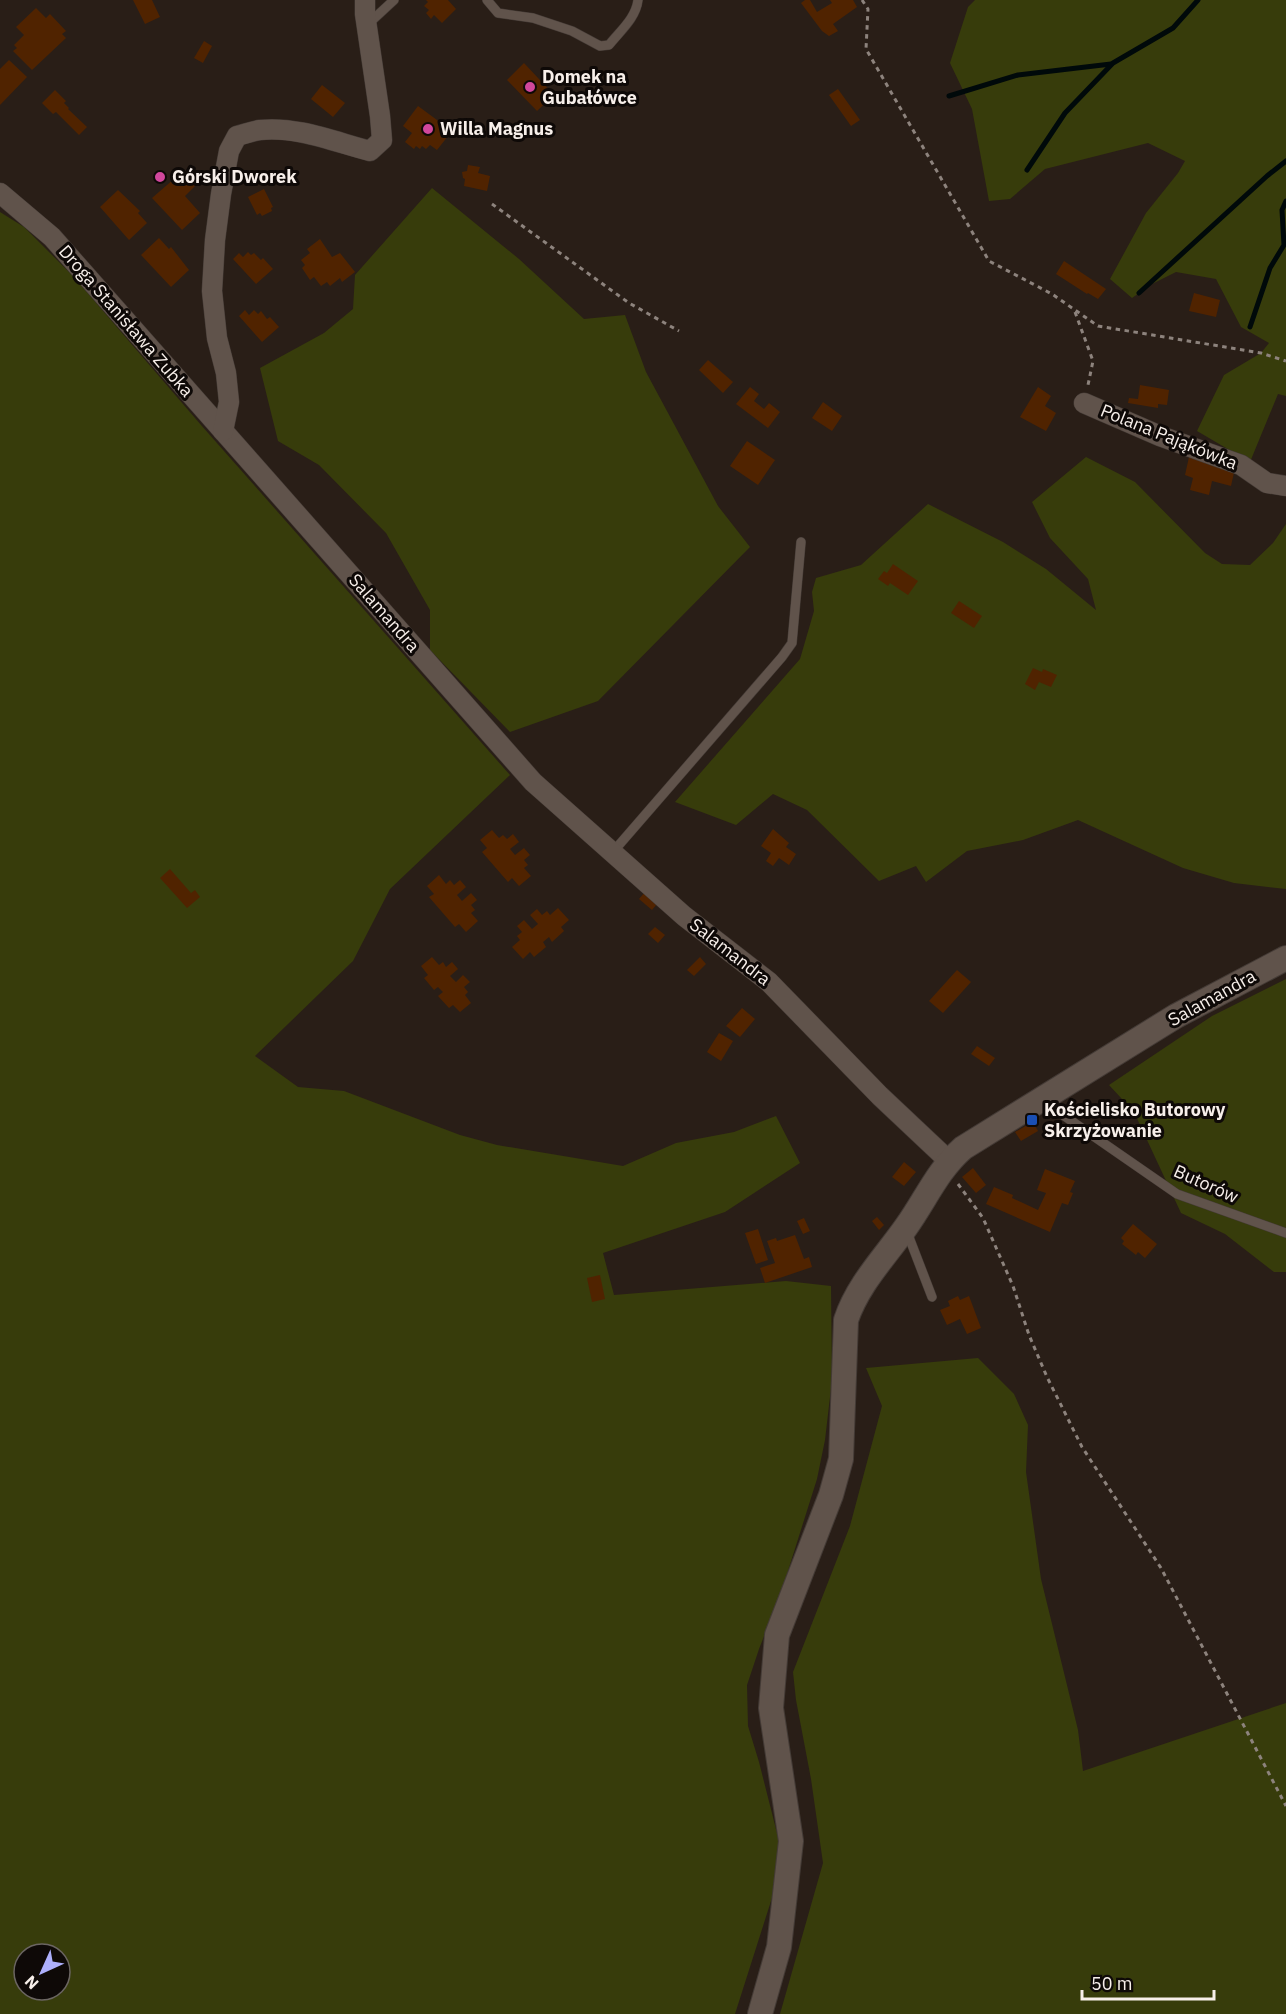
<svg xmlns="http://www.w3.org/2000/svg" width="1286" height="2014" font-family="'IBM Plex Sans',sans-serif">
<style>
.green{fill:#373c0b;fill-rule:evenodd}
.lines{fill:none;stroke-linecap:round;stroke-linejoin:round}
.stream{stroke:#00090a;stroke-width:5}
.building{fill:#502300}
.service-casing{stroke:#443b36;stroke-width:10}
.minor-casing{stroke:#443b36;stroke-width:21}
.tertiary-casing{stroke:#443b36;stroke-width:26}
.path{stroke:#8d837d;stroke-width:3;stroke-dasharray:4.5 4.5;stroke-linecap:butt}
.service{stroke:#60534b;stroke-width:9}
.minor{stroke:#60534b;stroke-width:20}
.tertiary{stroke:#60534b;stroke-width:24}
.hotel-dot{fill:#d1479c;stroke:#0e0907;stroke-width:2}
.transit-dot{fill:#1a4fb4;stroke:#0e0907;stroke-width:2}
.labels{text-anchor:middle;stroke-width:6;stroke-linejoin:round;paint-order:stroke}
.poi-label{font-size:18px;font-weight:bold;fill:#f7efea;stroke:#0e0907;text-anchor:start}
.street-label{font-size:18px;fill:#f7efea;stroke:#0e0907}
</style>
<rect width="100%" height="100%" fill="#291e17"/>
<g class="green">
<path d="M975,0H1286V396L1278,394L1250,462L1197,431L1224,375L1261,353L1269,343L1241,327L1216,279L1176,272L1152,284L1132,298L1110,279L1146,213L1178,173L1185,161L1148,143L1045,169L1010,199L989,201L972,109L950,63L968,7Z"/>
<path d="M432,188L519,259L584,319L625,315L646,372L718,506L750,547L598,701L510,732L430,650V610L386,533L319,465L278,441L260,368L324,333L353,309L355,275Z"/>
<path d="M0,212L24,227L73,276L201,425L510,775L390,889L353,961L255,1056L298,1087L344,1091L460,1135L497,1145L623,1166L676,1143L734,1132L776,1116L800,1163L725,1212L603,1253L614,1295L786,1281L831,1286L832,1380L825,1440L817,1479L781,1593L759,1649L747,1685L748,1726L759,1762L779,1841L778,1879L735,2014H0ZM24,1954H60V1990H24Z"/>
<path d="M1086,457L1135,482L1205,553L1222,564L1250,565L1273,543L1286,524V889L1234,883L1183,868L1078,820L1023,840L967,851L926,882L916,866L879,881L807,810L773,794L736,825L675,802L800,659L814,611L812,592L816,578L861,565L928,504L1003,542L1046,569L1096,610L1088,579L1050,538L1032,502Z"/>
<path d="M1286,979V1272H1274L1225,1234L1181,1213L1134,1112L1109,1085L1212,1016Z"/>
<path d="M978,1358L1014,1394L1028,1425L1026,1472L1041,1579L1078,1730L1083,1771L1286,1703V2014H780L823,1863L811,1779L796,1700L793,1672L850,1526L882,1406L866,1368Z"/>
</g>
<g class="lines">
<g class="stream">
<path d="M949,96L1018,75L1111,64"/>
<path d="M1027,170L1065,113L1113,63L1173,28L1198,0"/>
<path d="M1139,293L1267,176L1286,161"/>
<path d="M1250,327L1270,268L1284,245L1282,210L1286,201"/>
</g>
</g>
<g class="building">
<path d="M133,0H152L160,17L145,24Z"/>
<path d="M426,0H448L456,9L442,23L434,15L431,19L426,13L429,10L424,6L428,2Z"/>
<path d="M805,0H810L817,12L832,3L830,0H853L857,7L833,24L838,31L829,36L822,31L801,3Z"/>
<path d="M36,8L46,18L50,14L66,31L62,34L66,38L32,70L13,51L17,48L14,45L24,35L16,27Z"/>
<path d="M204,41L212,46L203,63L194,58Z"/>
<path d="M9,60L27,77L0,105V69Z"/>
<path d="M524,63L554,95L537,111L507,80Z"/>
<path d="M322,85L345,103L333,117L311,99Z"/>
<path d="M838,89L860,120L851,126L829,95Z"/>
<path d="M55,90L66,101L64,103L69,108L68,109L87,127L79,135L56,112L53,114L42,103Z"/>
<path d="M418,106L452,131L437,150L430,145L426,149L422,146L420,149L416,146L414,149L405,142L412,133L403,126Z"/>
<path d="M468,165L480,167L478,173L490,176L487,191L464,186L465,179L463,178L462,172L467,171Z"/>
<path d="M182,172L195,186L185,196L200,213L182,230L152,198Z"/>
<path d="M264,189L273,207L271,208L272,211L262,216L260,213L257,215L248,197Z"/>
<path d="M118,190L140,211L138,213L147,223L129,240L100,207Z"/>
<path d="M159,238L169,249L171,247L189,270L171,287L141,255Z"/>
<path d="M320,239L332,257L340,253L355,272L342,282L340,278L330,286L327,282L321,286L314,277L310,280L302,268L305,265L301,260L310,253L307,249Z"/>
<path d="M248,252L251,255L254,253L261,260L263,258L273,269L256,284L233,259L239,253L243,257Z"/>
<path d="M1064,261L1106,289L1098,299L1088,293L1087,294L1056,274Z"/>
<path d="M1194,293L1220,300L1216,317L1189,311Z"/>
<path d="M245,310L249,315L254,310L258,314L261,311L267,319L270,317L279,327L262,342L239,316Z"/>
<path d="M708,360L733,382L723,393L699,370Z"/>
<path d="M1140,385L1169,390L1167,405L1158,404V408L1128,403L1129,398L1138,399Z"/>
<path d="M750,387L759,394L754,401L764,409L769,403L780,412L768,428L736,404Z"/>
<path d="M1038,387L1051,396L1045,406L1056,413L1046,431L1020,417Z"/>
<path d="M823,402L842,416L832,431L812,418Z"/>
<path d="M747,441L775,460L758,485L730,466Z"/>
<path d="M1189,457L1235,468L1231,486L1212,481L1209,495L1190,490L1193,478L1185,475Z"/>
<path d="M893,564L918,581L908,595L890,583L888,586L878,579L884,571L887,573Z"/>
<path d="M959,601L982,616L974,628L951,613Z"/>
<path d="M1033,668L1042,672L1043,669L1057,675L1051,687L1039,682L1035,690L1025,684Z"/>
<path d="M773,829L789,843L786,847L796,854L789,865L779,858L773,866L766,861L771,853L761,846Z"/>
<path d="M492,830L499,838L503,835L507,839L513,834L519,842L510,849L515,855L524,848L530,855L524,860L528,865L524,868L531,876L519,886L512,878L508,882L482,852L487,848L480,840Z"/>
<path d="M170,869L191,893L195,890L200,897L187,908L160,878Z"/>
<path d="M439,875L446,884L450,880L454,885L460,880L466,887L457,895L462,901L471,893L477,900L471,905L475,910L471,913L478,921L466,932L459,924L455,927L429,897L434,894L427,886Z"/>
<path d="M645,892L657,904L652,910L639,899Z"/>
<path d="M558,908L569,920L561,927L564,931L552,942L549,937L543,942L546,947L534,957L530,952L523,959L512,947L520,940L517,936L522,932L517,926L524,920L532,929L538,924L530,915L537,909L542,915L547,911L550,915Z"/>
<path d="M655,927L665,935L658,943L648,934Z"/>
<path d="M432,957L439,965L443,962L446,967L452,962L458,969L450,976L456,982L463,975L470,982L464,987L468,992L465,995L471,1003L460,1012L453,1005L449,1008L438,996L443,992L438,987L434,990L424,978L428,975L421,966Z"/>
<path d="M700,957L706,964L694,976L687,970Z"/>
<path d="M957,970L971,982L943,1013L929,1001Z"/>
<path d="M742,1008L755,1019L740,1037L726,1026Z"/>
<path d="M719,1033L733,1041L721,1061L707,1052Z"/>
<path d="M977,1046L995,1058L989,1066L971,1054Z"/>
<path d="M1033,1122L1038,1131L1021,1141L1015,1132Z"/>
<path d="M904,1162L916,1172L904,1186L892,1177Z"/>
<path d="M973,1168L986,1185L976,1193L962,1177Z"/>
<path d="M1045,1169L1075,1181L1070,1192L1073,1193L1068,1205L1062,1203L1050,1232L986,1204L994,1187L1013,1195L1012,1198L1038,1210L1046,1193L1037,1190Z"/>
<path d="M877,1217L884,1225L879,1230L872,1221Z"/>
<path d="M804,1218L810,1231L803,1234L797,1221Z"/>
<path d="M1133,1224L1157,1244L1145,1258L1138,1252L1136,1255L1122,1244L1124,1241L1121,1238Z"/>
<path d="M758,1229L768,1260L756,1264L745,1233Z"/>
<path d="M795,1235L804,1259L809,1257L812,1267L765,1283L760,1268L775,1263L767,1241L776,1238L777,1241Z"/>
<path d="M600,1275L605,1299L592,1302L587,1278Z"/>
<path d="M958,1296L960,1300L969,1296L981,1328L967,1334L960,1319L947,1325L940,1310L950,1306L948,1301Z"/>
</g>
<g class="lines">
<defs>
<g id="service">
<path d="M487,0L498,13L533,18L572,31L600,46L609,45C620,31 636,18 638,0"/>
<path d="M367,25L394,0"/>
<path d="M612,853L782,657L792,643L801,542"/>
<path d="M1060,1113L1177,1194L1286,1233"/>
<path d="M907,1232L932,1297"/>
</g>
<g id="minor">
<path d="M0,193L52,237L533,782L684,916L769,982L880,1096L949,1161"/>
<path d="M1084,403L1160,436L1241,465L1267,483L1286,486"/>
<path d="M223,431L229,402L226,373L217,338L212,291L215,240L221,194L229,151L237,136C245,134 252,131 260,130C297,126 335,142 370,151L382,140L380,116L365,14V0"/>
</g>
<path id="tertiary" d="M760,2014L779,1947L791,1841L771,1708L777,1635L831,1495L841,1459L846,1320C858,1284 885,1257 906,1227C926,1199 937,1171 963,1148L1176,1016L1286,958"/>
</defs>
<use href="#service" class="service-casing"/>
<use href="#minor" class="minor-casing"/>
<use href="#tertiary" class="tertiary-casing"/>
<g class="path">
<path d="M862,0L868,9L866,49L989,261L1052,294L1098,326L1261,353L1286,361"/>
<path d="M492,204L629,303L679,331"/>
<path d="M1075,312L1093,361L1088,385"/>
<path d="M958,1184L983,1218L1013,1286L1029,1335L1047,1377L1082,1447L1161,1568L1286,1806"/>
</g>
<use href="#service" class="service"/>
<use href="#minor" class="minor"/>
<use href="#tertiary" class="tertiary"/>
</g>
<g class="hotel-dot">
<circle cx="530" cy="87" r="6"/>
<circle cx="428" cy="129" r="6"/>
<circle cx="160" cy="177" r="6"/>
</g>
<rect class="transit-dot" x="1026" y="1114" width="12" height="12" rx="3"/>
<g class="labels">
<g class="poi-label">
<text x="542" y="83">Domek na<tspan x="542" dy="21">Gubałówce</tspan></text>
<text x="440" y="135">Willa Magnus</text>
<text x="172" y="183">Górski Dworek</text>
<text x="1044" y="1116">Kościelisko Butorowy<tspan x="1044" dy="21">Skrzyżowanie</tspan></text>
</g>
<g class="street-label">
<text transform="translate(126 321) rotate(49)" y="6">Droga Stanisława Zubka</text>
<text transform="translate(1169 437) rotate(22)" y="6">Polana Pająkówka</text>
<text transform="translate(384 613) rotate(49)" y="6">Salamandra</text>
<text transform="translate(730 952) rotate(38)" y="6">Salamandra</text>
<text transform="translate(1212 998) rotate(-29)" y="6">Salamandra</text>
<text transform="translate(1206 1184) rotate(24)" y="6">Butorów</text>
</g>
</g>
<g transform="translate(42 1972) rotate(225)"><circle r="28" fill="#0e0907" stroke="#6b6562" stroke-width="1.5"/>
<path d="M0-4.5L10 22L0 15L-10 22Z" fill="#adaffb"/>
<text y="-9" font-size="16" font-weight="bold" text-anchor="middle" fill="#f7efea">N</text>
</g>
<path d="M1082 1990v9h132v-9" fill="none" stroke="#f7efea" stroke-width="3"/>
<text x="1091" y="1990" font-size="18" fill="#f7efea" stroke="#0e0907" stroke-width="4.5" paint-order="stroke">50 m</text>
</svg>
